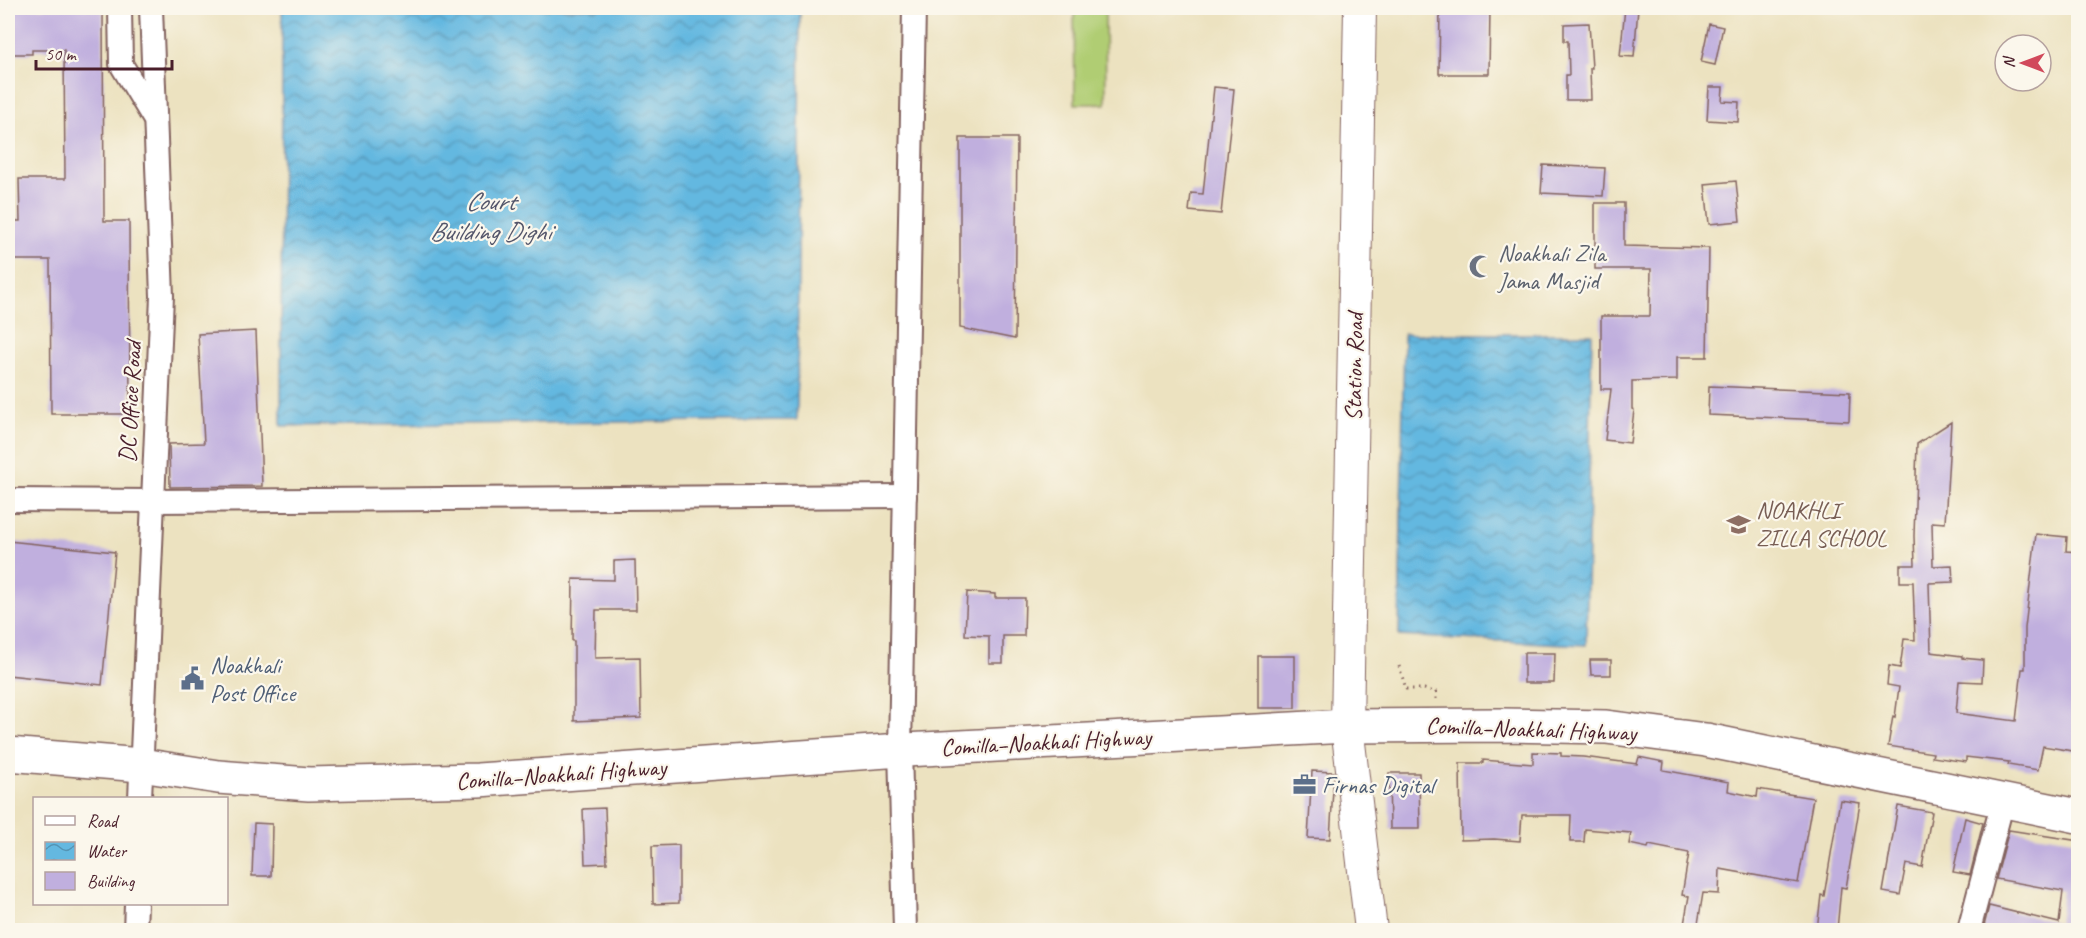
<svg xmlns="http://www.w3.org/2000/svg" width="2086" height="938" font-family="Caveat,sans-serif">
<style>
.green{fill:#b0cd73;stroke:#7d764f;stroke-width:1.5}
.water{fill:url(#water-waves);stroke:#576c86;stroke-width:1.5}
.building{fill:#c0afde}
.lines{fill:none;stroke-linecap:round;stroke-linejoin:round}
.street-casing{stroke:#83635f;stroke-width:26}
.secondary-casing{stroke:#83635f;stroke-width:34}
.highway-casing{stroke:#83635f;stroke-width:36}
.path{stroke:#83635f;stroke-width:3;stroke-dasharray:1.5 4.5;stroke-linecap:butt}
.street{stroke:#fff;stroke-width:22}
.secondary{stroke:#fff;stroke-width:32}
.highway{stroke:#fff;stroke-width:33}
.labels{text-anchor:middle;stroke-width:4.5;stroke-linejoin:round;paint-order:stroke}
.worship-label{font-size:24px;fill:#5b616d;stroke:#fbf7ec;text-anchor:start}
.street-label{font-size:24px;fill:#4a1f2b;stroke:#fbf7ec}
.education-label{font-size:24px;fill:#785e54;stroke:#fbf7ec;text-anchor:start}
.service-label{font-size:24px;fill:#4e5e75;stroke:#fbf7ec;text-anchor:start}
.water-label{font-size:26px;font-style:italic;fill:#53556a;stroke:#fbf7ec}
</style>
<defs>
<pattern id="water-waves" width="16" height="10" patternUnits="userSpaceOnUse" patternTransform="scale(1.5)"><rect width="16" height="10" fill="#64b8e0"/><path d="M0 5q4-4 8 0t8 0" fill="none" stroke="#5495b6"/></pattern>
</defs>
<rect width="100%" height="100%" fill="#fbf7ec"/>
<filter id="ink" filterUnits="userSpaceOnUse"><feTurbulence type="fractalNoise" baseFrequency=".0167" numOctaves="2"/><feDisplacementMap in="SourceGraphic" scale="12" xChannelSelector="R" yChannelSelector="G"/><feConvolveMatrix kernelMatrix="1 2 1 2 8 2 1 2 1" color-interpolation-filters="sRGB"/></filter>
<filter id="wash" filterUnits="userSpaceOnUse"><feTurbulence type="fractalNoise" baseFrequency=".008" numOctaves="4" result="noise"/><feDisplacementMap in="SourceGraphic" scale="24" xChannelSelector="R" yChannelSelector="G"/><feGaussianBlur stdDeviation="1.35" result="paint"/><feColorMatrix in="noise" values="0 0 0 0 0 0 0 0 0 0 0 0 0 0 0 0 0 1.4 0 .05"/><feComposite in="paint" operator="in"/></filter>
<g filter="url(#wash)">
<rect width="100%" height="100%" fill="#ece2c0"/>
<path class="green" d="M1074,8H1105L1106,104H1075Z"/>
<g class="water">
<path d="M282,8H800L797,420L281,426Z"/>
<path d="M1404,334H1592L1586,645L1399,636Z"/>
</g>
<g id="blocks">
<g class="building">
<path d="M8,8H103L104,221H129L130,414H51L50,260H8V221H20L19,179H65L64,50H32V54H8Z"/>
<path d="M1440,8H1490L1489,74H1439Z"/>
<path d="M1625,8H1638L1634,57L1620,56Z"/>
<path d="M1589,23L1592,68H1590L1591,100H1566V75H1569L1568,41H1564V24Z"/>
<path d="M1709,24L1723,27L1715,65L1701,62Z"/>
<path d="M1214,87L1234,89L1221,214L1189,211L1191,193L1203,194Z"/>
<path d="M1709,87H1723L1722,101L1739,102L1738,122L1707,120Z"/>
<path d="M960,138H1017L1015,339L960,328Z"/>
<path d="M1543,165L1605,168L1603,196L1541,193Z"/>
<path d="M1736,181L1740,221L1709,224L1705,184Z"/>
<path d="M1595,203H1624V246L1709,248L1707,357H1677V380L1632,381V409L1634,410L1630,443L1605,440L1611,389H1601V316H1650L1651,269H1595Z"/>
<path d="M256,331L262,486L170,487L169,444L204,443L198,334Z"/>
<path d="M1709,386L1850,392L1849,421L1708,415Z"/>
<path d="M1951,422L1945,523L1932,522L1933,566L1952,565L1953,582L1929,583L1931,652L1962,656V658L1983,660L1982,682L1959,681L1956,713L2016,721L2022,669H2025V628L2036,534L2067,537L2066,551L2079,552V752L2043,746L2038,770L2008,765L2009,762L1966,757V762L1932,757L1933,753L1888,746L1893,716L1895,717L1899,687L1887,685L1889,666L1900,668L1904,639L1915,640L1913,582H1900V565H1915L1914,536L1917,444Z"/>
<path d="M8,541L115,552L102,685L8,675Z"/>
<path d="M635,560L636,610H596L595,658L640,657L641,718L574,721V641H572L573,579L614,580V561Z"/>
<path d="M967,592L995,594V598H1025L1024,636H1003V663H989V636L965,635Z"/>
<path d="M1524,653H1555L1554,683H1524Z"/>
<rect x="1258" y="656" width="37" height="52"/>
<path d="M1590,660H1611V675H1591Z"/>
<path d="M1533,752L1561,753V756L1583,757L1637,764L1639,757L1664,762L1663,770L1729,782L1728,791L1757,797L1758,789L1813,798L1798,883L1720,869L1719,894L1703,893L1697,930H1683L1689,896L1682,895L1689,853L1649,845L1648,848L1629,844L1631,833L1585,829L1584,842H1570L1571,815H1522L1520,841L1494,839L1461,840L1460,763H1483V760L1533,764Z"/>
<path d="M1312,771L1334,772L1330,839L1308,838Z"/>
<path d="M1389,773H1419L1420,829H1390Z"/>
<path d="M1840,800L1860,803L1846,888L1841,887L1837,930H1817L1821,895L1824,896Z"/>
<path d="M1898,806L1932,812L1922,867L1906,864L1900,895L1883,892Z"/>
<path d="M605,808L607,863L585,864L583,809Z"/>
<path d="M1965,818L1983,823L1970,875L1953,872Z"/>
<path d="M254,823L272,824L271,876H252Z"/>
<path d="M2009,830L2079,841V895L2074,930H1983L1989,906L2059,923L2063,891L1996,879Z"/>
<path d="M679,845V903L653,904L652,846Z"/>
</g>
</g>
</g>
<g filter="url(#ink)">
<use href="#blocks" fill-opacity="0" stroke="#83635f" stroke-width="1.5"/>
<g class="lines">
<defs>
<g id="street">
<path d="M120,8L121,64L153,117"/>
<path d="M8,500L153,501L905,496"/>
<path d="M140,798L162,296L151,8"/>
<path d="M135,930L136,904"/>
<path d="M905,930L900,750L914,8"/>
<path d="M1969,930L2003,801"/>
</g>
<path id="secondary" d="M1360,8L1347,726L1371,930"/>
<path id="highway" d="M8,754L141,765L218,777L309,784L478,780L887,751L1347,726L1501,725L1606,727L1706,740L2078,816"/>
</defs>
<use href="#street" class="street-casing"/>
<use href="#secondary" class="secondary-casing"/>
<use href="#highway" class="highway-casing"/>
<path class="path" d="M1399,666L1406,689H1424L1436,692V700"/>
<use href="#street" class="street"/>
<use href="#secondary" class="secondary"/>
<use href="#highway" class="highway"/>
</g>
</g>
<defs>
<symbol id="mosque-bare" viewBox="-9 -9 18 18"><path d="M3.5-4.9A6 6 0 1 0 3.5 4.9A5 5 0 1 1 3.5-4.9Z" fill="#6b7280" stroke="#fbf7ec" stroke-width="2.5" paint-order="stroke"/></symbol>
<symbol id="school-bare" viewBox="-9 -9 18 18"><path d="M0-5L7-2L0 1L-7-2ZM-4 1L0 2.5L4 1V4Q0 6-4 4Z" fill="#8d6e63" stroke="#fbf7ec" stroke-width="2.5" paint-order="stroke"/></symbol>
<symbol id="civic-bare" viewBox="-9 -9 18 18"><path d="M-.6-6.5H3V-4.5H.6V-3L4-1V1h2V6H-6V1h2V-1L-.6-3ZM-1.2 2.5V6h2.4V2.5Z" fill="#5c6f8a" stroke="#fbf7ec" stroke-width="2.5" paint-order="stroke"/></symbol>
<symbol id="office-bare" viewBox="-9 -9 18 18"><path d="M-6-3h4V-5.5h4V-3h4V5H-6ZM-1-4.5V-3h2v-1.5ZM-6 0V1H6V0Z" fill="#5c6f8a" stroke="#fbf7ec" stroke-width="2.5" paint-order="stroke"/></symbol>
</defs>
<g fill-rule="evenodd">
<use href="#mosque-bare" x="1464" y="250" width="33" height="33"/>
<use href="#school-bare" x="1722" y="508" width="33" height="33"/>
<use href="#civic-bare" x="176" y="662" width="33" height="33"/>
<use href="#office-bare" x="1288" y="768" width="33" height="33"/>
</g>
<g class="labels">
<g class="worship-label">
<text x="1498" y="261">Noakhali Zila<tspan x="1498" dy="28">Jama Masjid</tspan></text>
</g>
<g class="street-label">
<text transform="translate(1354 367) rotate(-89)" y="8">Station Road</text>
<text transform="translate(130 402) rotate(-87)" y="8">DC Office Road</text>
<text transform="translate(1531 729) rotate(2)" y="8">Comilla–Noakhali Highway</text>
<text transform="translate(1046 742) rotate(-3)" y="8">Comilla–Noakhali Highway</text>
<text transform="translate(561 774) rotate(-4)" y="8">Comilla–Noakhali Highway</text>
</g>
<g class="education-label">
<text x="1756" y="518">NOAKHLI<tspan x="1756" dy="28">ZILLA SCHOOL</tspan></text>
</g>
<g class="service-label">
<text x="210" y="673">Noakhali<tspan x="210" dy="28">Post Office</tspan></text>
<text x="1322" y="793">Firnas Digital</text>
</g>
<g class="water-label">
<text x="490" y="210">Court<tspan x="490" dy="30">Building Dighi</tspan></text>
</g>
</g>
<rect width="2086" height="938" fill="none" stroke="#fbf7ec" stroke-width="30"/>
<rect x="33" y="797" width="195" height="108" fill="#fbf7ec" stroke="#b4a19f" stroke-width="1.5"/>
<rect x="45" y="816" width="30" height="9" fill="#ffffff" stroke="#b4a19f" stroke-width="1.5"/>
<text x="87" y="827" font-size="18" fill="#4a1f2b">Road</text>
<rect x="45" y="842" width="30" height="18" fill="url(#water-waves)" stroke="#b4a19f" stroke-width="1.5"/>
<text x="87" y="857" font-size="18" fill="#4a1f2b">Water</text>
<rect x="45" y="872" width="30" height="18" fill="#c0afde" stroke="#b4a19f" stroke-width="1.5"/>
<text x="87" y="887" font-size="18" fill="#4a1f2b">Building</text>
<g transform="translate(2023 63) rotate(270)"><circle r="28" fill="#fbf7ec" stroke="#b4a19f" stroke-width="1.5"/>
<path d="M0-4.5L10 22L0 15L-10 22Z" fill="#d1495b"/>
<text y="-9" font-size="16" font-weight="bold" text-anchor="middle" fill="#4a1f2b">N</text>
</g>
<path d="M36 60v9h136v-9" fill="none" stroke="#4a1f2b" stroke-width="3"/>
<text x="45" y="60" font-size="18" fill="#4a1f2b" stroke="#fbf7ec" stroke-width="4.5" paint-order="stroke">50 m</text>
</svg>
